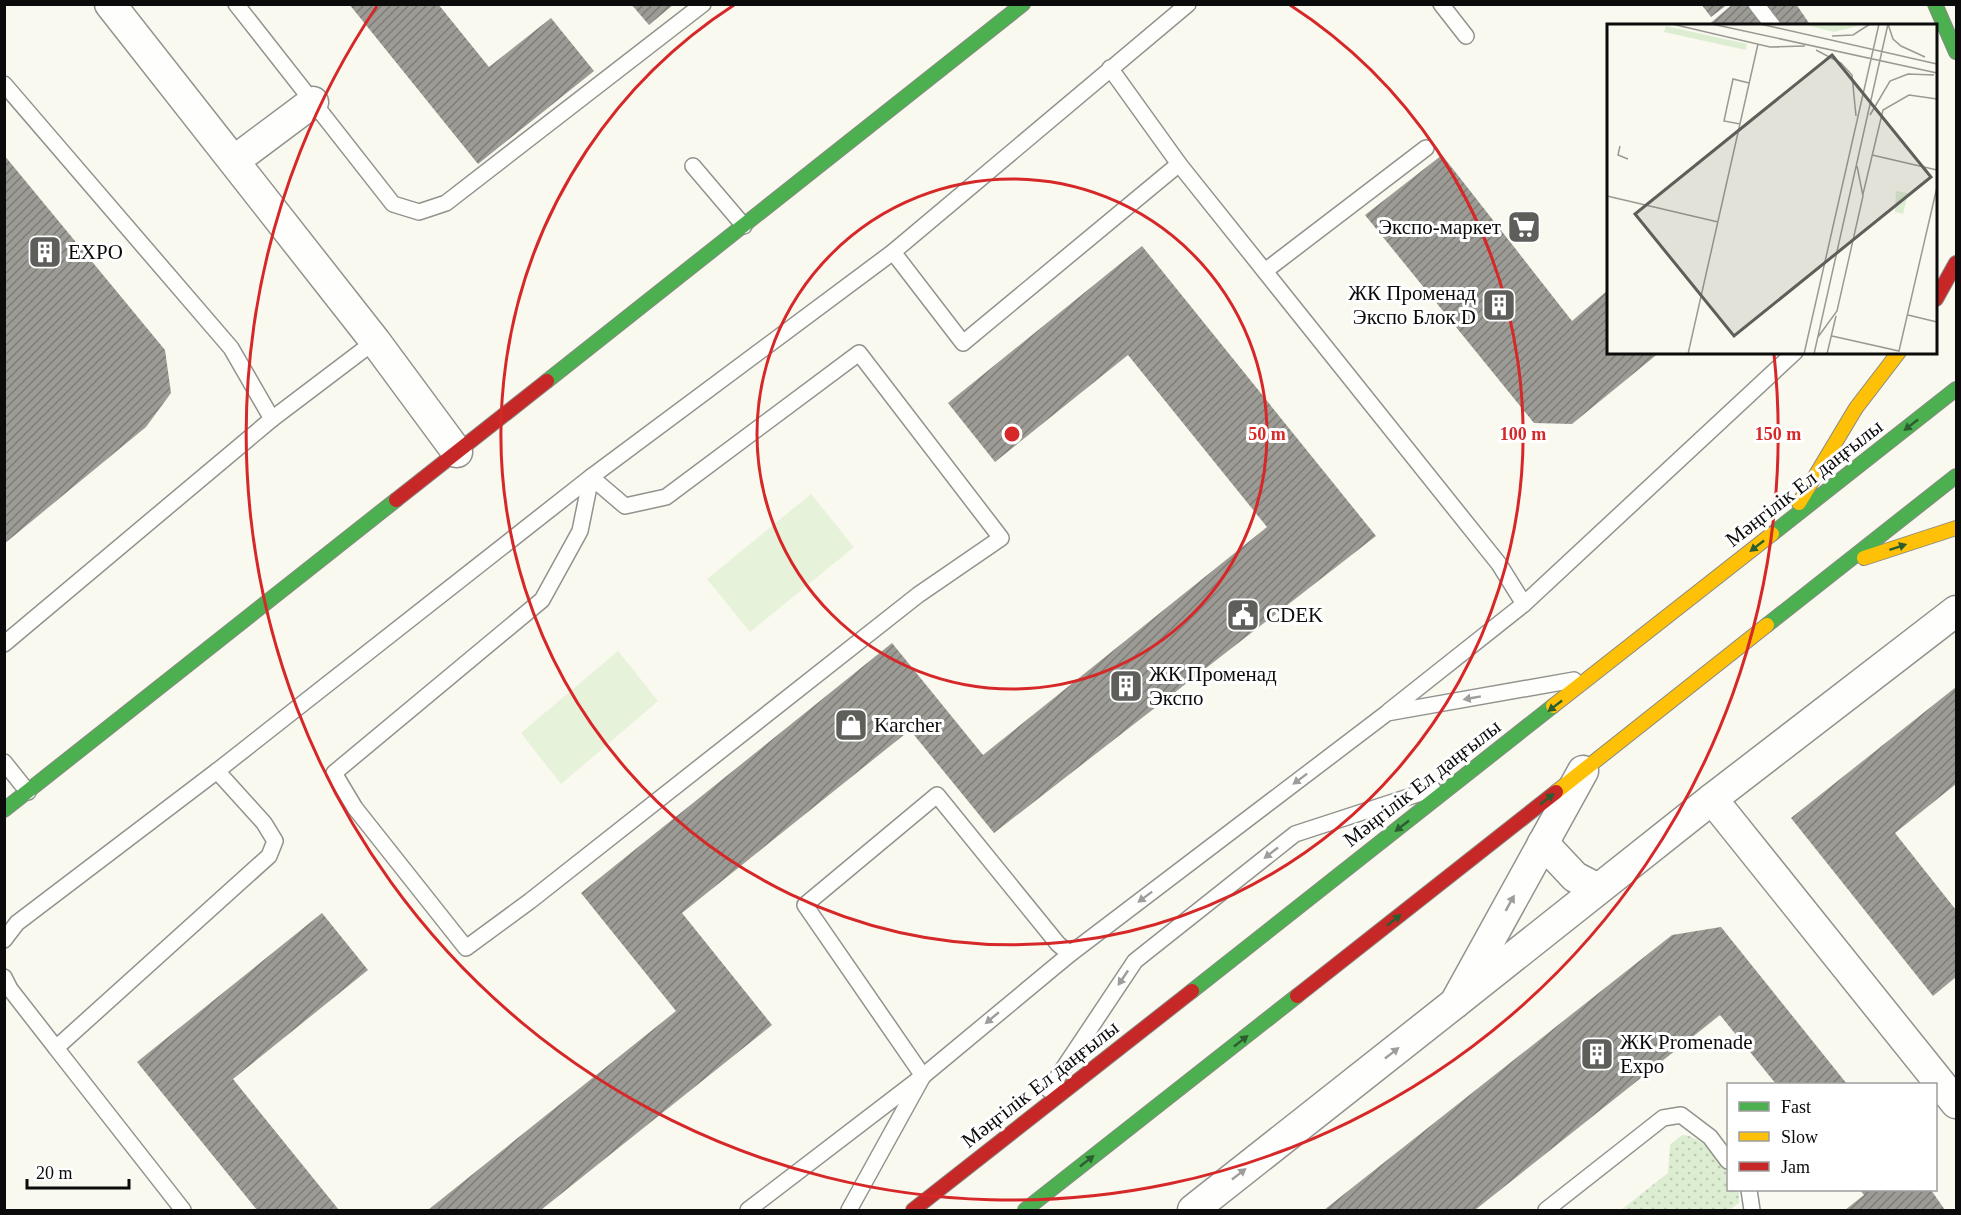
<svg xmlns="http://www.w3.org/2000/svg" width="1961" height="1215" font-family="'Times New Roman',serif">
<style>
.green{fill:url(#green-dots)}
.pitch{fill:#e7f2da}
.building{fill:url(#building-hatch)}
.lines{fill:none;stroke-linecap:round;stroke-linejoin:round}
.lane-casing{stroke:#92928e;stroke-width:18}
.street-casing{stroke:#92928e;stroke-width:33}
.fast-casing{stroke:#898984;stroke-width:16}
.slow-casing{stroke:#898984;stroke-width:16}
.jam-casing{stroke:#898984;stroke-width:16}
.lane{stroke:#fefefd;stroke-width:15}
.street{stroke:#fefefd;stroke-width:30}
.fast{stroke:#4caf50;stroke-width:14}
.slow{stroke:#ffc107;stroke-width:14}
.jam{stroke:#c62828;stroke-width:14}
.oneway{fill:#2c5d2e}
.oneway2{fill:#9d9d9c}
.ring{fill:none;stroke:#d62828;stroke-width:3}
.labels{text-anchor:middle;stroke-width:6;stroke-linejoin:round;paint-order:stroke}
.poi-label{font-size:21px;fill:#0b0b0b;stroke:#fff;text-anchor:start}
.street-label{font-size:21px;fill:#0b0b0b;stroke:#fff}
.inset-road{fill:none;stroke:#9a9a94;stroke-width:1.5}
.view{fill:#5e5e5b;fill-opacity:0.15;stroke:#5e5e5b;stroke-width:3}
.inset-edge{fill:none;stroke:#0b0b0b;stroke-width:3}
.centre{fill:#d62828;stroke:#fff;stroke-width:3}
.ring-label{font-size:18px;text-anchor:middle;font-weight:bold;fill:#d62828;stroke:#fff;stroke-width:6;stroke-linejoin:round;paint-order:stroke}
</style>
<defs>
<pattern id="green-dots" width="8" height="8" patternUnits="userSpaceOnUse" patternTransform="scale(1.5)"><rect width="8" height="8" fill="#ddedd1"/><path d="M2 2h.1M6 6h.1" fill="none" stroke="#bccab2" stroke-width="1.8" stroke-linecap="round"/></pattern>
<pattern id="building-hatch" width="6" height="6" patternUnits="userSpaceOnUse" patternTransform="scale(1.5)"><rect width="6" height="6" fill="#9c9b95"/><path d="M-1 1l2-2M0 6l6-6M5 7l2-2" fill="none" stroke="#7d7d78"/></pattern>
</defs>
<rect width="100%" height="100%" fill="#f9f9ef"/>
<path class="green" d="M1682,1135C1698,1134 1725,1161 1728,1175C1730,1179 1728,1185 1728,1190H1739V1203L1729,1210H1621L1668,1173L1670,1145Z"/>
<g class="pitch">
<path d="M811,494L854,547L750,632L707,579Z"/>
<path d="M618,651L658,701L561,784L521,733Z"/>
</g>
<g class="building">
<path d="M349,4H438L489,67L551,18L594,71L478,164Z"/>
<path d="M631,4H674L649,25Z"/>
<path d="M1701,4H1728L1711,17Z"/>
<path d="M1733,4H1796L1811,26H1707Z"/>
<path d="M4,155L165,350L171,393L146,427L4,544Z"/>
<path d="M1442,155L1572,321L1608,290V352H1660L1572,424L1534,423L1365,215Z"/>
<path d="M1142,246L1376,536L994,833L910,730L682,913L772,1025L541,1210H428L676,1011L581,893L892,643L983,755L1267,527L1128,355L995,462L948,403Z"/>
<path d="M1956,687V784L1895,833L1956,910V977L1933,996L1791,818Z"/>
<path d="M322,913L368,970L233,1079L339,1210H257L137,1062Z"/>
<path d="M1721,927L1847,1084H1776L1720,1015L1475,1210H1324L1672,935Z"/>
<path d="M1860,1190H1931L1945,1210H1845L1864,1195Z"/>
</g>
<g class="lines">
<defs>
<g id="lane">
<path d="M236,4L393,204L419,212L446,203L703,4"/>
<path d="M1188,4L893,252L963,343L1179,164L1499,564L1524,604"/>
<path d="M1441,4L1466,36"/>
<path d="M1756,4L1773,26"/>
<path d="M1110,68L1179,164"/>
<path d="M4,84L231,348L272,419L4,644"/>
<path d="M693,166L744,226"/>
<path d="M1265,271L1426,148"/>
<path d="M859,353L1001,538L918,595L530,901L466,948L355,808L334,773L542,600L580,531L591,477L625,506L666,497Z"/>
<path d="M272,419L375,341"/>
<path d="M1389,711L1524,604L1795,352"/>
<path d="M4,762L28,792"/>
<path d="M4,940L17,923L217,771"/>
<path d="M4,977L10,989L56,1048"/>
<path d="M1049,1090L1135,961L1295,834L1433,789"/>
<path d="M1749,1190L1752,1210"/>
<path d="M183,1210L56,1048L269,856L275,841L264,823L217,771L591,477L893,252"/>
<path d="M748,1210L923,1076L805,905L937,795L1058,944L1070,954"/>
<path d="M849,1210L923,1076L1070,954L1387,713L1574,680"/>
<path d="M1546,1210L1663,1118L1681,1115L1710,1137L1728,1161"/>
</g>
<g id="street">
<path d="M110,4L375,341L457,452"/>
<path d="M234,161L313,102"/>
<path d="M1712,799L1956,1103"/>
<path d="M1543,843L1575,877L1598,889"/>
<path d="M1455,1003L1712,799L1956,611"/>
<path d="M1193,1210L1455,1003L1583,771"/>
</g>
<g id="fast">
<path d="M1935,4L1956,52"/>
<path d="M547,381L1023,4"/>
<path d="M1772,534L1956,389"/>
<path d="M1767,625L1956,476"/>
<path d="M4,810L396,500"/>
<path d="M1192,991L1553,706"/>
<path d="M1025,1210L1297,996"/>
</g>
<g id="slow">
<path d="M1799,503L1856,408L1899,352"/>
<path d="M1864,558L1956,528"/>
<path d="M1553,706L1772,534"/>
<path d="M1556,792L1767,625"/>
</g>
<g id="jam">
<path d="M1936,299L1956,263"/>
<path d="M396,500L547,381"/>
<path d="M1297,996L1556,792"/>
<path d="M913,1210L1192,991"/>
</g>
</defs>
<use href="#lane" class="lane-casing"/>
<use href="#street" class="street-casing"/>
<use href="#fast" class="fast-casing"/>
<use href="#slow" class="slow-casing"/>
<use href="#jam" class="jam-casing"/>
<use href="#lane" class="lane"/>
<use href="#street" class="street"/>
<use href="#fast" class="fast"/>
<use href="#slow" class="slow"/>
<use href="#jam" class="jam"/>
</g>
<defs><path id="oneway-solid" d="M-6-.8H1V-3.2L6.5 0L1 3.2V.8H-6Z" transform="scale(1.5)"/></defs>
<g class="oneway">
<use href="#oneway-solid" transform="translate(1911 425) rotate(142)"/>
<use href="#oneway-solid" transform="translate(1757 546) rotate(142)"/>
<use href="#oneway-solid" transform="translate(1898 547) rotate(-18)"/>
<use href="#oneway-solid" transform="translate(1555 706) rotate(142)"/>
<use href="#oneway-solid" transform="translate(1547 799) rotate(-38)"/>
<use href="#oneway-solid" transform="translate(1402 826) rotate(142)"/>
<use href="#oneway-solid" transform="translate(1394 920) rotate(-38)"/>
<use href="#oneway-solid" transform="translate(1241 1041) rotate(-38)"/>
<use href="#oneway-solid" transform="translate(1087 1161) rotate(-38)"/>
</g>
<g class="oneway2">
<use href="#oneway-solid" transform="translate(1472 698) rotate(170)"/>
<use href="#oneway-solid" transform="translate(1300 779) rotate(143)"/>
<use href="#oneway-solid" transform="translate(1271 853) rotate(142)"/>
<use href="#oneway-solid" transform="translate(1145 897) rotate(143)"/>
<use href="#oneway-solid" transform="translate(1510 903) rotate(-61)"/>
<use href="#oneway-solid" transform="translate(1123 978) rotate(124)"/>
<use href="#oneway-solid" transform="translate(992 1018) rotate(140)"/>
<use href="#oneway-solid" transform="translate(1392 1053) rotate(-38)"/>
<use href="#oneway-solid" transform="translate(1239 1174) rotate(-38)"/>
</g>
<g class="ring">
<circle cx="1012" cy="434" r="255"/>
<path d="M1290 5A511 511 0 1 1 734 5"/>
<path d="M1774 354A766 766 0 1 1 377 6"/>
</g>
<defs>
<symbol id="supermarket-square" viewBox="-11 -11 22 22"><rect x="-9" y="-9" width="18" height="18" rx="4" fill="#5e5e5b" stroke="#fff"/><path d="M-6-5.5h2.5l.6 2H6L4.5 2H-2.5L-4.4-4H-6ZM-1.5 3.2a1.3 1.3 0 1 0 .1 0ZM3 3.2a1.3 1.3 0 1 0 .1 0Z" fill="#fff"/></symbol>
<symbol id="building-square" viewBox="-11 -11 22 22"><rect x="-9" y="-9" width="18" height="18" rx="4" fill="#5e5e5b" stroke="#fff"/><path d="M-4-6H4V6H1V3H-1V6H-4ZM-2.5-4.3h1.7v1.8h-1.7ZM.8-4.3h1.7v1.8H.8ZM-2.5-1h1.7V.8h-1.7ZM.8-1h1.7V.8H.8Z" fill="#fff"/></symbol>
<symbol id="civic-square" viewBox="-11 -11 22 22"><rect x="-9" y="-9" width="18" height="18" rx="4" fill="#5e5e5b" stroke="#fff"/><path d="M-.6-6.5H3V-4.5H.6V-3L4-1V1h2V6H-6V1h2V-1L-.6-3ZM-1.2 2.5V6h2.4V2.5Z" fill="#fff"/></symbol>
<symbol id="shop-square" viewBox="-11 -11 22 22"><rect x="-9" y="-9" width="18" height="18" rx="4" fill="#5e5e5b" stroke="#fff"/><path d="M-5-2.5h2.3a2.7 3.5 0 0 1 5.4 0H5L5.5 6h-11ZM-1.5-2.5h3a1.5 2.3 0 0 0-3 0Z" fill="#fff"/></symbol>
</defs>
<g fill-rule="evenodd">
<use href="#supermarket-square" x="1505" y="208" width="38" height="38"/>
<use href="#building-square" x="26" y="233" width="38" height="38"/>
<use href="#building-square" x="1480" y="286" width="38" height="38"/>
<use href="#civic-square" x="1224" y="596" width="38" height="38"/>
<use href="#building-square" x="1107" y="667" width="38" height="38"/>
<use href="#shop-square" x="832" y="706" width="38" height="38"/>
<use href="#building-square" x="1578" y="1035" width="38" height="38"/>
</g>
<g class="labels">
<g class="poi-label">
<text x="1501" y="234" text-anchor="end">Экспо-маркет</text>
<text x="68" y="259">EXPO</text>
<text x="1476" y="300" text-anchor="end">ЖК Променад<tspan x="1476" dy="24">Экспо Блок D</tspan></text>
<text x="1266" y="622">CDEK</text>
<text x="1149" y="681">ЖК Променад<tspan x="1149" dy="24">Экспо</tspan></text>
<text x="874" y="732">Karcher</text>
<text x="1620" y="1049">ЖК Promenade<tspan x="1620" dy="24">Expo</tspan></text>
</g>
<g class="street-label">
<text transform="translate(1804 483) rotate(-38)" y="7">Мәңгілік Ел даңғылы</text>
<text transform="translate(1422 783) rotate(-38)" y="7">Мәңгілік Ел даңғылы</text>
<text transform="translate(1040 1084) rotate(-38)" y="7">Мәңгілік Ел даңғылы</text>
</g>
</g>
<g transform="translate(1607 24)">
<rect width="330" height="330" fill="#f9f9ef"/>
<path d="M195,0H244L251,2L227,8ZM59,2L140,20L139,26L57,8ZM289,167L301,169L296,190L288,188Z" fill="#ddedd1"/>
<path class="inset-road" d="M65,0L163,23L198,22M105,0L330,49M153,0L330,40M281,0L286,15L294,22L318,33M225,12L246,11L263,0M209,26L234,39L245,51L249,92M263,91L283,57L301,50L327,51M133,100L117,97L126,55L142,59M13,122L11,131L21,135M265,131L330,146M256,170L276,86L302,71L330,75M0,172L111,198M301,291L330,298M225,312L292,327L330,163M211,313L230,287L256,172L250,142M81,330L151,20M197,330L272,0M207,330L281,0M220,330L229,292"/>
<path class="view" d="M225,31L324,153L127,312L28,190Z"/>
<rect width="330" height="330" class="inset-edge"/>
</g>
<circle cx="1012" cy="434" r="9" class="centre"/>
<g class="ring-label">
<text x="1267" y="440">50 m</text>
<text x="1523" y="440">100 m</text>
<text x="1778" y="440">150 m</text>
</g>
<rect width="1961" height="1215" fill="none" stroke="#0b0b0b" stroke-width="12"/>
<rect x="1727" y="1083" width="210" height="108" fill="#ffffff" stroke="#9d9d9d" stroke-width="1.5"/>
<rect x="1739" y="1102" width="30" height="9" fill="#4caf50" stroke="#9d9d9d" stroke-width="1.5"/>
<text x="1781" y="1113" font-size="18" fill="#0b0b0b">Fast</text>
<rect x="1739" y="1132" width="30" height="9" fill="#ffc107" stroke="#9d9d9d" stroke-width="1.5"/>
<text x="1781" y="1143" font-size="18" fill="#0b0b0b">Slow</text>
<rect x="1739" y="1162" width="30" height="9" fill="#c62828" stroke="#9d9d9d" stroke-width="1.5"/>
<text x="1781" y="1173" font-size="18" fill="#0b0b0b">Jam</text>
<path d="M27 1179v9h102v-9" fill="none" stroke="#0b0b0b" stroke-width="3"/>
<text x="36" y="1179" font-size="18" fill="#0b0b0b" stroke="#ffffff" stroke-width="4.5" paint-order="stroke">20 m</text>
</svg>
